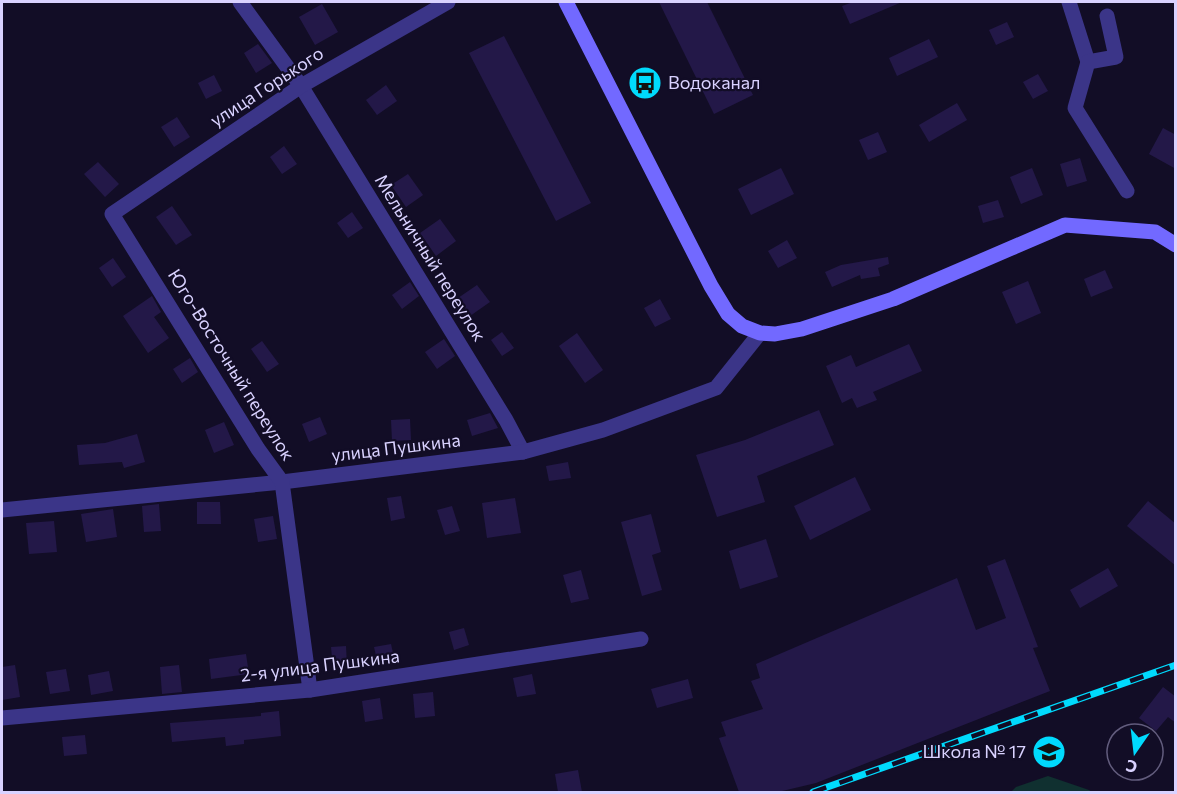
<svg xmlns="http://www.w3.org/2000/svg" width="1177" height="794" font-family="Commissioner,sans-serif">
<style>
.green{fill:#103030}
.building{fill:#231848}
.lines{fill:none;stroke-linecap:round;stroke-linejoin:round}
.street{stroke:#3b3588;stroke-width:15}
.secondary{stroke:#7269ff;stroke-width:15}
.rail-casing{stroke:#00dafd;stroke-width:7}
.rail{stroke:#120d26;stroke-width:4.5;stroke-dasharray:14;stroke-linecap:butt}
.labels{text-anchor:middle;stroke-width:4.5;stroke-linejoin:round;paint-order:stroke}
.poi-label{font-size:18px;fill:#d9d2ff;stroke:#120d26;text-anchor:start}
.street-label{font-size:18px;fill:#d9d2ff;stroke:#120d26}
</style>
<rect width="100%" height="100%" fill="#120d26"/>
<path class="green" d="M1048,776L1089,790L1092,792H1011L1016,787Z"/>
<g class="building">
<path d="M659,2H707L753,95L714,114Z"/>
<path d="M853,2H902L850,24L842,6Z"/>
<path d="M322,4L338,32L315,45L299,17Z"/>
<path d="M1007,22L1014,37L996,45L989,30Z"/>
<path d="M504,36L591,203L556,221L469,53Z"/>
<path d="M929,39L938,57L897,76L889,58Z"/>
<path d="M258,44L272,63L256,73L244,53Z"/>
<path d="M1038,74L1048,91L1033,99L1023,82Z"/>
<path d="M214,75L222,91L206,99L198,83Z"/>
<path d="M386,85L397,101L377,115L366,100Z"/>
<path d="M957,103L967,120L929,142L919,125Z"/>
<path d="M177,117L190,137L174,147L161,127Z"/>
<path d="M1163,128L1176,135V169L1149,154Z"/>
<path d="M878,132L887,152L868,160L859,140Z"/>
<path d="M284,146L297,164L282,174L270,157Z"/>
<path d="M1080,158L1087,181L1067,187L1060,164Z"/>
<path d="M98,162L119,184L105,197L84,174Z"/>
<path d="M781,168L794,194L751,215L738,189Z"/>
<path d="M1032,168L1043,195L1021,204L1010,177Z"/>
<path d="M408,174L423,195L406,207L391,185Z"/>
<path d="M998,200L1004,217L983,223L978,206Z"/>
<path d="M172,206L192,235L176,245L156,217Z"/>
<path d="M352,212L363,228L348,238L337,223Z"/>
<path d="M440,219L456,241L436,256L420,233Z"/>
<path d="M787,240L797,258L778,268L768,251Z"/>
<path d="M888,257L889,264L878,268L880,276L861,279L860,275L832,287L825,272L841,265Z"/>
<path d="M113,258L126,277L112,287L99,268Z"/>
<path d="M1105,270L1113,288L1091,297L1084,279Z"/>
<path d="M1028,281L1041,313L1016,324L1002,292Z"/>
<path d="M410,282L419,296L402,309L392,295Z"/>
<path d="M477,285L490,302L470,316L458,298Z"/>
<path d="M152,296L161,312L154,317L169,338L148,353L123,316Z"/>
<path d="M660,299L671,319L655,327L644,308Z"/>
<path d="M502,332L514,348L502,356L491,340Z"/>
<path d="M577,333L603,370L585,383L559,346Z"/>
<path d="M444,339L455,356L437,369L425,352Z"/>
<path d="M262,341L279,364L267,372L251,349Z"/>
<path d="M909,344L922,371L873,392L877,400L857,408L852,398L842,403L826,366L851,355L856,367Z"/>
<path d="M190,358L198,372L182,383L173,369Z"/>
<path d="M819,410L834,445L757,476L765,502L717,517L696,455L745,440Z"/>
<path d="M490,413L498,428L472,436L467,420Z"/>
<path d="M320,417L327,434L309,442L302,424Z"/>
<path d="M410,419L411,440L392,441L391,420Z"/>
<path d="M224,422L234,445L214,453L205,430Z"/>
<path d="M137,434L145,462L124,468L122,462L79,465L77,445L105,443Z"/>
<path d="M568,462L571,478L549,481L546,466Z"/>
<path d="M855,477L871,510L810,540L794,506Z"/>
<path d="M401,496L405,518L391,521L387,498Z"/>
<path d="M515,498L521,533L487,538L482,503Z"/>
<path d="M1148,501L1176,524V566L1127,526Z"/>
<path d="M197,502H220L221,524H197Z"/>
<path d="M159,504L161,531L144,532L142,506Z"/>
<path d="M452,506L460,531L445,535L437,510Z"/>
<path d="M113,509L117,537L86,542L81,514Z"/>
<path d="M651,514L661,552L652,555L662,590L642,596L621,522Z"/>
<path d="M273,516L277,539L258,542L254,519Z"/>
<path d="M54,521L57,552L29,554L26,523Z"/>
<path d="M766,539L778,577L740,589L729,551Z"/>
<path d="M1005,559L1038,647L1033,648L1050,691L816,783L778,792H739L719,738L726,736L721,722L763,709L751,681L760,678L756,664L957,578L976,630L1006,618L987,566Z"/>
<path d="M1108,568L1118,586L1080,608L1070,590Z"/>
<path d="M581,570L589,599L571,603L563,575Z"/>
<path d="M464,628L469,645L454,650L449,632Z"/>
<path d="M391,644L395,662L378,665L374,647Z"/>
<path d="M346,646L347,666L333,668L331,647Z"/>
<path d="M246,654L249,674L211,679L209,659Z"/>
<path d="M15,665L20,697L2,700V667Z"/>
<path d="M179,665L182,692L162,694L160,667Z"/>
<path d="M66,669L70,691L50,694L46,672Z"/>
<path d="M109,671L113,691L91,695L88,675Z"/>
<path d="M532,674L536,694L517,697L513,678Z"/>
<path d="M688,679L693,698L657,708L651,689Z"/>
<path d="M1163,687L1176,697V723L1168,717L1156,731L1139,718Z"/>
<path d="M433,692L435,716L415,718L413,694Z"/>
<path d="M380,698L383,719L365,722L362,701Z"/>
<path d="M279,711L281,736L244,740V744L226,746L225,737L172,742L170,723L261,716V713Z"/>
<path d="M85,735L87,754L64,756L62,737Z"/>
<path d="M578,770L582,792H558L555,774Z"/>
</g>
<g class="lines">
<g class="street">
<path d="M240,2L301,86L506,420L523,452"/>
<path d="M1069,2L1088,62"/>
<path d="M1107,16L1116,57L1088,62L1075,108L1127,191"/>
<path d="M2,510L282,482L523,452L603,430L716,388L760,333"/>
<path d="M310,690L282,482L258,449L112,214L301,86L448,2"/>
<path d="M2,718L310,690L641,639"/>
</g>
<path class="secondary" d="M566,2L711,286L728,314L742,326L760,333L775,334L802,329L893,299L1065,225L1155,232L1176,245"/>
<defs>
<path id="rail" d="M813,792L1176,665"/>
</defs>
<use href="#rail" class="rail-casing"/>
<use href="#rail" class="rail"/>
</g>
<defs>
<symbol id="bus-disc" viewBox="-11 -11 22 22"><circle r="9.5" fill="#00dafd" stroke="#120d26"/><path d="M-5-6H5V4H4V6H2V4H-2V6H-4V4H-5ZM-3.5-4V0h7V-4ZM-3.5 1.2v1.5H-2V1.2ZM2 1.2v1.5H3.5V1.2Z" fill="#111"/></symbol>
<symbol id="school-disc" viewBox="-11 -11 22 22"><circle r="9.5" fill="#00dafd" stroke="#120d26"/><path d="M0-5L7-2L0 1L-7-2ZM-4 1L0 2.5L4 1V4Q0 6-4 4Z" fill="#111"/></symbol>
</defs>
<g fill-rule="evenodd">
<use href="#bus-disc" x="626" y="64" width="38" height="38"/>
<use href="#school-disc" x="1030" y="733" width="38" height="38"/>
</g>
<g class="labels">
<g class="poi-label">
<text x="668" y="89">Водоканал</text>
<text x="1026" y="758" text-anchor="end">Школа № 17</text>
</g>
<g class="street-label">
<text transform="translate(267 87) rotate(-33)" y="6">улица Горького</text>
<text transform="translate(430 258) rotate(58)" y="6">Мельничный переулок</text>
<text transform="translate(231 365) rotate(58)" y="6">Юго-Восточный переулок</text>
<text transform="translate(396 448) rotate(-7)" y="6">улица Пушкина</text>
<text transform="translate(320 666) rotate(-7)" y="6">2-я улица Пушкина</text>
</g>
</g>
<rect width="1177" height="794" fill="none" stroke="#d9d2ff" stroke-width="6"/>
<g transform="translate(1135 752) rotate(194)"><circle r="28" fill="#120d26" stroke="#625c7d" stroke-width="1.5"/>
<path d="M0-4.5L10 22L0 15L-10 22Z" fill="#00dafd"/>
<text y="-9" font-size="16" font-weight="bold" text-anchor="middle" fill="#d9d2ff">С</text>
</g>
</svg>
